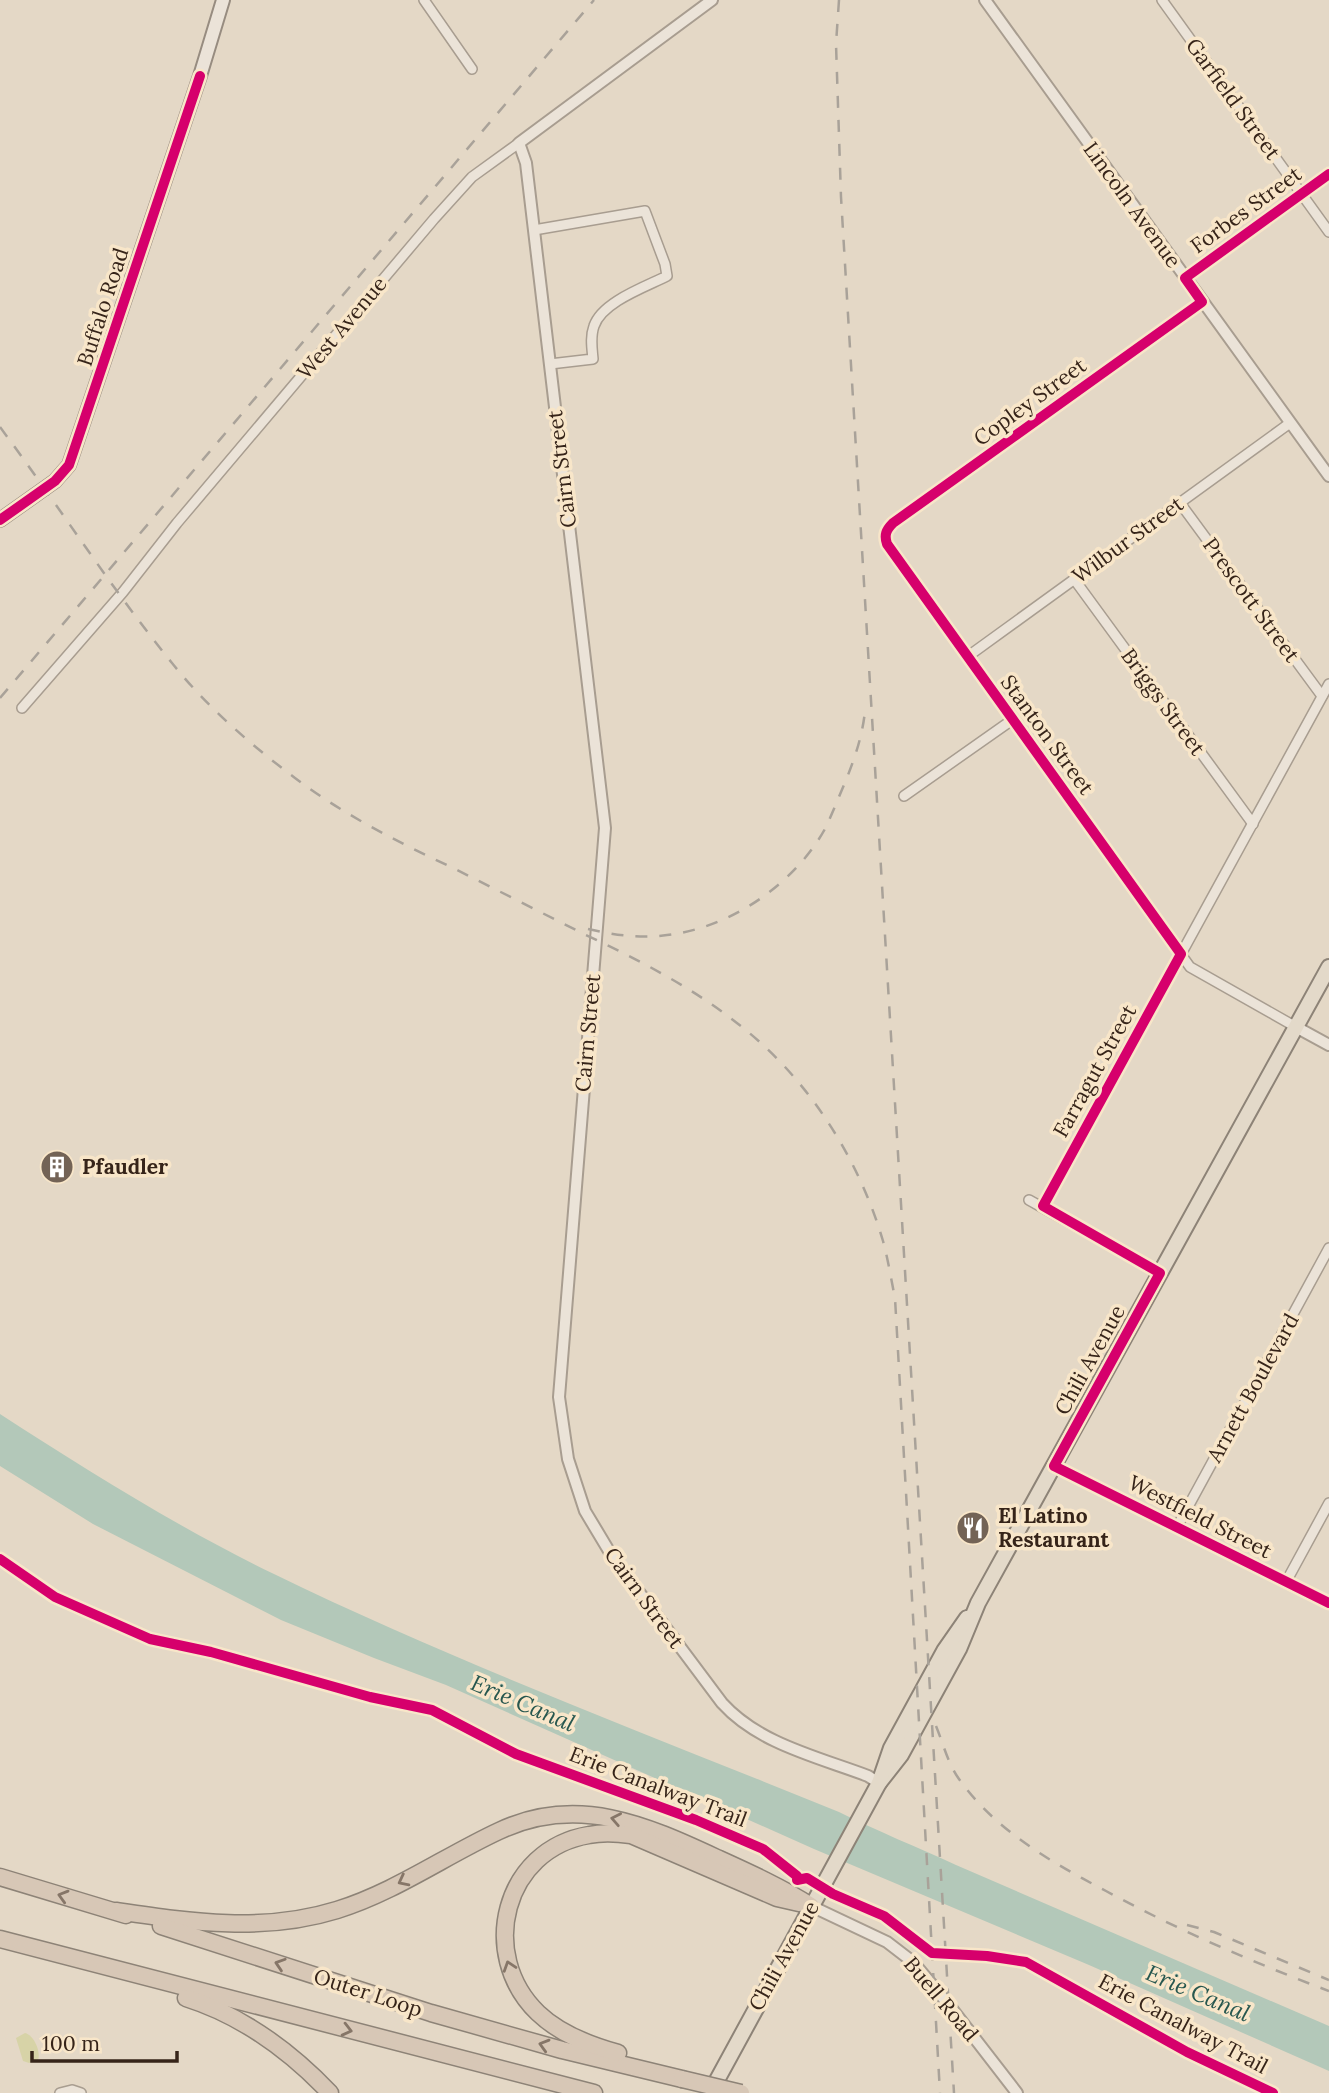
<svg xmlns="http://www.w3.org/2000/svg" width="1329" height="2093" font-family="Lora,serif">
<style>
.green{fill:#d7d3a7}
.water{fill:#b3c8b9}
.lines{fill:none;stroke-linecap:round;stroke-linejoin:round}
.minor-casing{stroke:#a89d90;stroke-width:12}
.tertiary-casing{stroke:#a89d90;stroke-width:14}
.secondary-casing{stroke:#978c80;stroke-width:16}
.primary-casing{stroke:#8d8377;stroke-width:18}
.motorway-casing{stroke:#8d8377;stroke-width:19}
.minor{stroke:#ebe3d8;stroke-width:9}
.tertiary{stroke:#ebe3d8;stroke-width:10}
.secondary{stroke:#ebe3d8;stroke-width:12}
.primary{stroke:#e3d9c9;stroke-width:14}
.motorway{stroke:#d7c7b6;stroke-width:16}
.rail{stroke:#a9a299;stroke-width:2.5;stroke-dasharray:12 12;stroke-linecap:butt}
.motorway-bridge-casing{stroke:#8d8377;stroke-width:19;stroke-linecap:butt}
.motorway-bridge{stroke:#d7c7b6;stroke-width:16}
.cycleway-casing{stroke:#f8e6c9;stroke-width:15}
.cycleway{stroke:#d6006c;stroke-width:10}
.oneway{stroke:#867668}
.labels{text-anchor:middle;stroke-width:7;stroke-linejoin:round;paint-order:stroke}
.street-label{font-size:21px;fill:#362419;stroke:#f8e6c9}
.poi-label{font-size:21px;font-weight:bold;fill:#362419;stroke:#f8e6c9;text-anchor:start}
.water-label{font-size:23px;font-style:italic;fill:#27574f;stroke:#f8e6c9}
</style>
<rect width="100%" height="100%" fill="#e4d8c6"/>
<path class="green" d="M25,2033C34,2035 41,2052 38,2060L29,2063L23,2061L16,2038Z"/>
<path class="water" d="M0,1414C88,1471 179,1528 274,1574C457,1663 650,1735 839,1812C877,1831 917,1847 956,1865L1329,2026V2071L1089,1965L814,1849L446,1685L374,1658L281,1620L93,1524L0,1466Z"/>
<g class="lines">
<defs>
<g id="minor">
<path d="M424,0L472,69"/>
<path d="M1162,0L1329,232"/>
<path d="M534,230L645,211L665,264L667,276C645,287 602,302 594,326C590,337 592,348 593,359L550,364"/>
<path d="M1202,302L893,523C886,530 884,535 887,544L1190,967L1296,1027"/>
<path d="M1180,503L1322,696"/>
<path d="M1074,579L1253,824"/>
<path d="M967,657L1290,423"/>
<path d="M22,708L123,592L177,523L434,219L472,177L519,143"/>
<path d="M904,796L1012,720"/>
<path d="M1029,1200L1160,1273"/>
<path d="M1043,1206L1329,684"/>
<path d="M1054,1466L1329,1603"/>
<path d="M1177,1527L1329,1248"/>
<path d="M1286,1582L1329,1503"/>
<path d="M60,2093L72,2090L81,2093"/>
</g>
<g id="tertiary">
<path d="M712,0L519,143L526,163L605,828L559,1397L568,1459L585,1511L612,1556L722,1703C759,1744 818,1757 868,1776L879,1783"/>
<path d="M985,0L1329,476"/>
<path d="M1185,278L1329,174"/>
<path d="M1296,1027L1329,1045"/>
<path d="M811,1906L887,1942L913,1962L949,2005L1017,2093"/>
</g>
<path id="secondary" d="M0,520L55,481L69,465L200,76L223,0"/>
<g id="primary">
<path d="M879,1783L901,1755L959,1649L978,1603L1329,967"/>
<path d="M710,2093L879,1783L891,1748L944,1651L967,1618"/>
</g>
<g id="motorway">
<path d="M0,1877L126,1915"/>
<path d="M116,1911C191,1922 263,1933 337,1910C395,1892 445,1856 499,1831C577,1794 646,1825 717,1858C750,1873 781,1887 811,1906"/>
<path d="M161,1926L431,2013L562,2050L682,2079"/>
<path d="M0,1939L594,2093"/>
<path d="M186,1998C243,2016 289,2050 330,2093"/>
<path d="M618,2053C589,2045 560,2034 538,2013C477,1954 504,1849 589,1835C603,1832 617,1833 631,1835L777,1898L799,1903"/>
</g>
</defs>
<use href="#minor" class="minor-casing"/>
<use href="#tertiary" class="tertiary-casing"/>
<use href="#secondary" class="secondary-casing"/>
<use href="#primary" class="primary-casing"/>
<use href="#motorway" class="motorway-casing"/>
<use href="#minor" class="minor"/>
<use href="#tertiary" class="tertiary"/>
<use href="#secondary" class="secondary"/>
<use href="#primary" class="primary"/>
<use href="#motorway" class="motorway"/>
<g class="rail">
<path d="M839,0L836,44L841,197L954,2093"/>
<path d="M0,427C58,505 111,588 172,663C207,707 251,745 295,778C344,815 398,842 453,868C497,890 542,913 586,935C641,961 695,989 742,1027C809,1080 859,1159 883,1241C888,1259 891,1279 895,1298L940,2093"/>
<path d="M0,698L594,0"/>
<path d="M588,929C614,935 640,939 667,935C731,928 796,883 826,827C831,816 836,804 841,792C852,766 862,740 865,711"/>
<path d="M936,1726C943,1743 948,1764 959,1779C996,1831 1051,1862 1106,1891C1178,1930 1252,1962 1329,1991"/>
<path d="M1187,1925L1214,1932L1329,1980"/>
</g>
<defs>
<path id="motorway-bridge" d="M682,2079L741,2093"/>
</defs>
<use href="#motorway-bridge" class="motorway-bridge-casing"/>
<use href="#motorway-bridge" class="motorway-bridge"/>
<defs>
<g id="cycleway">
<path d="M1329,174L1185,278L1202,302L893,523C886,530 884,535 887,544L1181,954L1043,1206L1160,1273L1054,1466L1329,1603"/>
<path d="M0,520L55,481L69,465L200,76"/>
<path d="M0,1559L55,1597L150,1639L211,1652L370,1697L432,1710L516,1754L696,1820L763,1849L797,1876V1880L807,1878L833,1894L884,1916L932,1953L987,1956L1026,1962L1187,2052L1273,2093"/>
</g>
</defs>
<use href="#cycleway" class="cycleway-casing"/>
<use href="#cycleway" class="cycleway"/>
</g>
<defs><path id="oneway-chevron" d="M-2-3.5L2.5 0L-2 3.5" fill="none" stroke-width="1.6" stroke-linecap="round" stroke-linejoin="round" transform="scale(1.75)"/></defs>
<g class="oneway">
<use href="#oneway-chevron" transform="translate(616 1819) rotate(-169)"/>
<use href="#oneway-chevron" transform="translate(403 1881) rotate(153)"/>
<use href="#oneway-chevron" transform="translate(63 1896) rotate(-164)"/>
<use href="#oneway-chevron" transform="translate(280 1964) rotate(-162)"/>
<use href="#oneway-chevron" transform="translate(509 1966) rotate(-108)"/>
<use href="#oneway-chevron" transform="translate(347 2030) rotate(14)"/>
<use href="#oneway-chevron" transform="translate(544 2045) rotate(-164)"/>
</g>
<defs>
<symbol id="building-disc" viewBox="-11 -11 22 22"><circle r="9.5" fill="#736356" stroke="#f8e6c9"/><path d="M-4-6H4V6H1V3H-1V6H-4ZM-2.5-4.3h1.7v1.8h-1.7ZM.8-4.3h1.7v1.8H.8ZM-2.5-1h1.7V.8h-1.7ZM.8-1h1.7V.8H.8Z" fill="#fff"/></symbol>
<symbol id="restaurant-disc" viewBox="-11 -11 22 22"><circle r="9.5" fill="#736356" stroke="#f8e6c9"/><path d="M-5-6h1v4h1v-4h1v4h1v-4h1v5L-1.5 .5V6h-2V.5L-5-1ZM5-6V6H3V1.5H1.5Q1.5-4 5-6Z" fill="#fff"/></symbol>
</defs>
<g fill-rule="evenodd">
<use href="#building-disc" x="38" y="1148" width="38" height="38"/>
<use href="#restaurant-disc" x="954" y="1509" width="38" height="38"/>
</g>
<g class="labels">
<g class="street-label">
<text transform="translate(1233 99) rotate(54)" y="7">Garfield Street</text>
<text transform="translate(1132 205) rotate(54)" y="7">Lincoln Avenue</text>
<text transform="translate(1246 210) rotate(-36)" y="7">Forbes Street</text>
<text transform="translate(103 307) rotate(-72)" y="7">Buffalo Road</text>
<text transform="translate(342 328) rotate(-50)" y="7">West Avenue</text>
<text transform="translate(1030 402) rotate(-36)" y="7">Copley Street</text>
<text transform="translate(562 469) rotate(-97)" y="7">Cairn Street</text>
<text transform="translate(1128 540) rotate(-36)" y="7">Wilbur Street</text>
<text transform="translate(1251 600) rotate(54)" y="7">Prescott Street</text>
<text transform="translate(1163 702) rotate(54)" y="7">Briggs Street</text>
<text transform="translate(1047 735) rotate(54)" y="7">Stanton Street</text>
<text transform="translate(588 1033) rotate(-85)" y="7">Cairn Street</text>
<text transform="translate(1095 1071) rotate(-61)" y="7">Farragut Street</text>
<text transform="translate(1090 1360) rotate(-61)" y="7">Chili Avenue</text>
<text transform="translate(1253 1388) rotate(-61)" y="7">Arnett Boulevard</text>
<text transform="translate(1200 1517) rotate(27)" y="7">Westfield Street</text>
<text transform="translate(644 1598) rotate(54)" y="7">Cairn Street</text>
<text transform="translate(658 1787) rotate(21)" y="7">Erie Canalway Trail</text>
<text transform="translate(784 1956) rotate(-61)" y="7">Chili Avenue</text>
<text transform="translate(368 1993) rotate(18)" y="7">Outer Loop</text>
<text transform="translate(941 1999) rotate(50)" y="7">Buell Road</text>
<text transform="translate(1183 2024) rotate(28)" y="7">Erie Canalway Trail</text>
</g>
<g class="poi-label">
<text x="82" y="1174">Pfaudler</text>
<text x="998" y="1523">El Latino<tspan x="998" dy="24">Restaurant</tspan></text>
</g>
<g class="water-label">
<text transform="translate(523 1703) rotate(23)" y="8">Erie Canal</text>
<text transform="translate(1198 1993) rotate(23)" y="8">Erie Canal</text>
</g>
</g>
<path d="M32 2051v10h145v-10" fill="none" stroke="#362419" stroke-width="3.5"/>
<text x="42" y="2051" font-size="21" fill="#362419" stroke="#f8e6c9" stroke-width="5" paint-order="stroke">100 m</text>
</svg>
